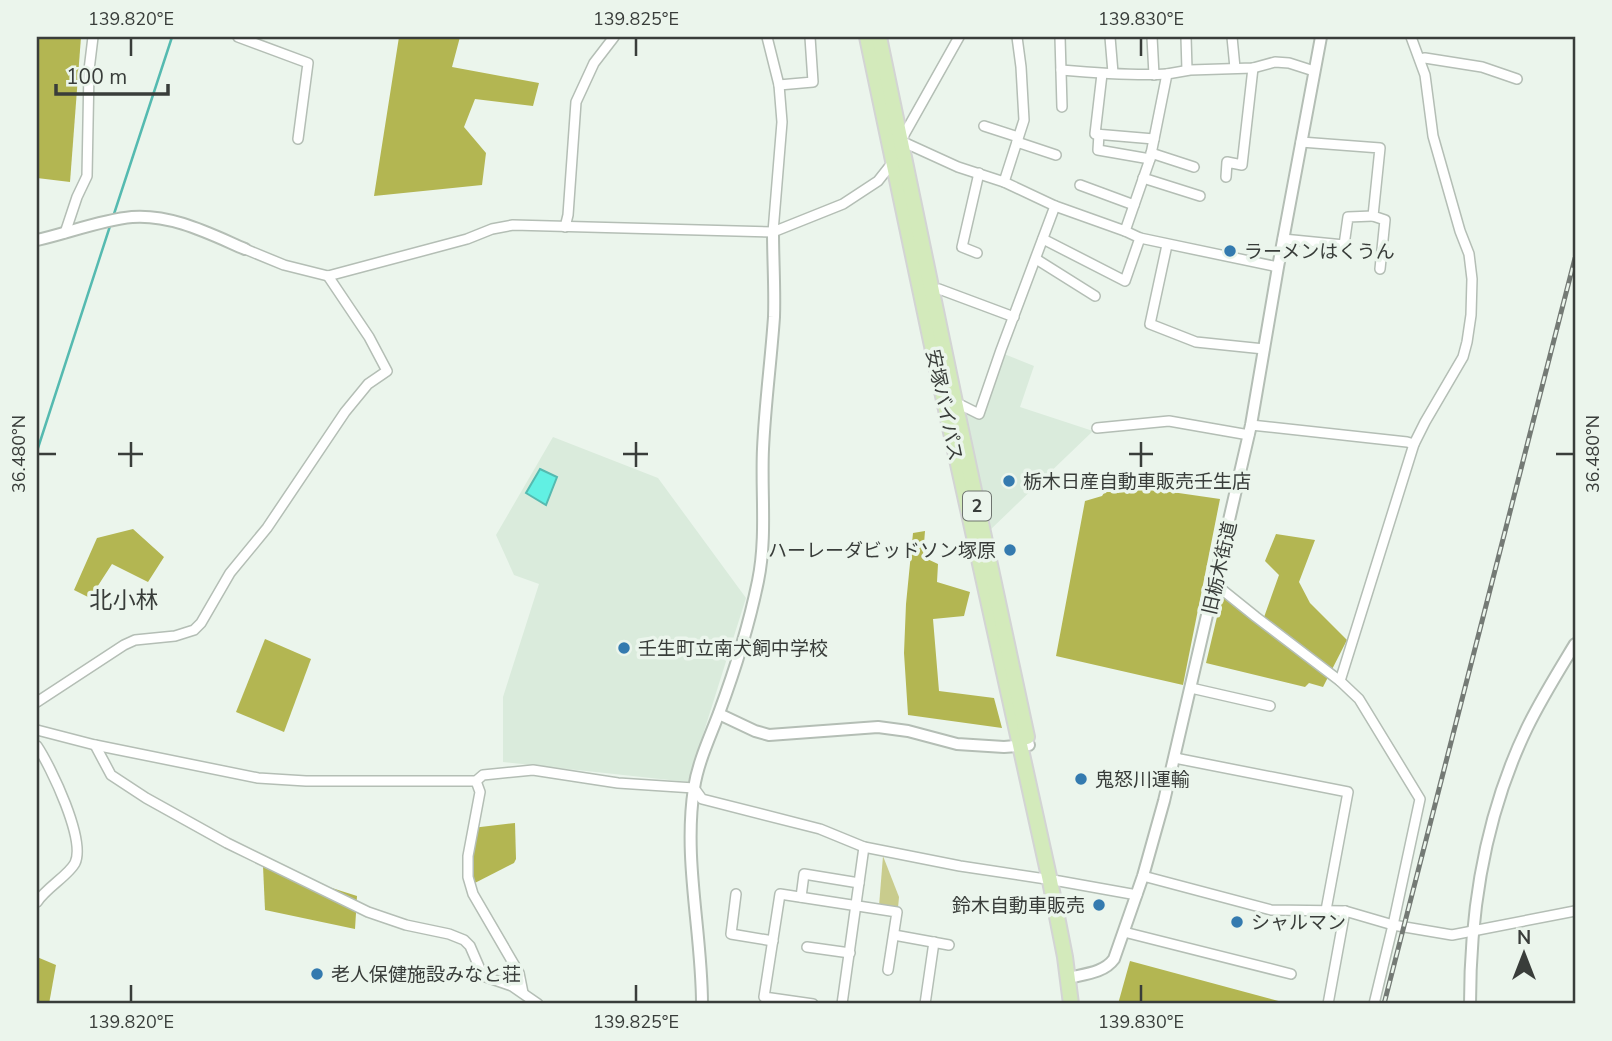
<svg xmlns="http://www.w3.org/2000/svg" width="1612" height="1041" font-family="'Nunito Sans','Noto Sans JP',sans-serif">
<style>
.built{fill:#daebdc}
.green{fill:#c9cc8d}
.forest{fill:#b3b652}
.water{fill:#61f0e3;stroke:#55bab0;stroke-width:2}
.lines{fill:none;stroke-linecap:round;stroke-linejoin:round}
.stream{stroke:#55bab0;stroke-width:2.5}
.minor-casing{stroke:#b4beb5;stroke-width:12}
.tertiary-casing{stroke:#b4beb5;stroke-width:14}
.primary-casing{stroke:#d3d4d4;stroke-width:18}
.minor{stroke:#fff;stroke-width:9}
.tertiary{stroke:#fff;stroke-width:10}
.primary{stroke:#d3eabb;stroke-width:14}
.rail-casing{stroke:#747a75;stroke-width:5}
.rail{stroke:#ebf5ec;stroke-width:2.5;stroke-dasharray:8;stroke-linecap:butt}
.ticks{fill:none;stroke:#393d3a;stroke-width:2.5}
.poi-dot{fill:#347aaf;stroke:#ebf5ec;stroke-width:2.5}
.labels{text-anchor:middle;stroke-width:7;stroke-linejoin:round;paint-order:stroke}
.shield{fill:#ebf5ec;stroke:#6e746f;stroke-width:2}
.shield-label{font-size:18px;font-weight:bold;fill:#393d3a}
.poi-label{font-size:19px;fill:#393d3a;stroke:#ebf5ec;text-anchor:start}
.street-label{font-size:19px;fill:#393d3a;stroke:#ebf5ec}
.quarter-label{font-size:23px;fill:#393d3a;stroke:#ebf5ec}
.neatline{fill:none;stroke:#393d3a;stroke-width:2.5}
.ticks-label{font-size:18px;text-anchor:middle;fill:#393d3a}
</style>
<rect width="100%" height="100%" fill="#ebf5ec"/>
<g class="built">
<path d="M1004,354L1034,366L1020,407L1093,431L989,531L960,409L979,414Z"/>
<path d="M553,437L658,478L746,598L688,782L503,762V697L539,584L514,575L496,535Z"/>
</g>
<path class="green" d="M883,856L899,897L898,908L879,906Z"/>
<g class="forest">
<path d="M37,37H81L70,182L37,178Z"/>
<path d="M399,37H460L452,67L539,83L533,106L475,99L464,127L486,153L482,185L374,196Z"/>
<path d="M1112,481L1151,489L1220,499L1183,685L1056,656L1085,501L1102,496Z"/>
<path d="M133,529L164,557L148,582L112,564L90,598L74,590L97,538Z"/>
<path d="M925,531L923,557L938,564L937,582L970,592L964,616L933,619L939,691L994,698L1002,728L908,715L904,653L906,604L913,533Z"/>
<path d="M1276,534L1315,540L1299,582L1310,603L1347,640L1323,687L1309,683L1305,687L1206,663L1222,596L1263,620L1279,575L1265,561Z"/>
<path d="M265,639L311,659L284,732L236,712Z"/>
<path d="M515,823L516,859L514,863L467,887L472,828Z"/>
<path d="M263,866L357,896L355,929L265,910Z"/>
<path d="M37,957L56,965L49,1004H37Z"/>
<path d="M1130,961L1290,1004H1118Z"/>
</g>
<path class="water" d="M540,469L557,477L546,505L526,493Z"/>
<g class="lines">
<g class="stream">
<path d="M113,217L172,37"/>
<path d="M37,451L111,223"/>
</g>
<defs>
<g id="minor">
<path d="M238,37L308,63L298,139"/>
<path d="M767,37L779,85L782,122L773,232"/>
<path d="M1060,37L1062,107"/>
<path d="M1110,37L1113,73"/>
<path d="M1152,37L1154,75"/>
<path d="M1186,37L1187,70"/>
<path d="M1232,37L1235,68"/>
<path d="M1420,59L1425,58L1482,67L1517,79"/>
<path d="M1061,70C1096,73 1133,76 1167,74"/>
<path d="M1102,74L1095,134L1154,139"/>
<path d="M779,85L813,82L810,37"/>
<path d="M984,126L1018,137"/>
<path d="M1099,134L1098,150L1150,159"/>
<path d="M901,141L958,167L1004,182L1055,206L1125,231L1140,238L1278,267"/>
<path d="M900,142L959,37"/>
<path d="M1017,142L1056,155"/>
<path d="M1301,142L1380,148L1373,216L1385,220L1380,269"/>
<path d="M1151,153L1194,167"/>
<path d="M1226,177L1227,162L1242,165L1253,68"/>
<path d="M1143,178L1200,196"/>
<path d="M1004,182L1024,120L1021,67L1017,37"/>
<path d="M1080,185L1134,205"/>
<path d="M565,227L568,215L576,102L594,63L614,37"/>
<path d="M1125,231L1150,159L1167,74L1190,70L1253,68L1275,62L1289,63L1314,71"/>
<path d="M65,233L77,197L87,176L89,70L93,37"/>
<path d="M1043,239L1125,281L1140,238"/>
<path d="M1283,239L1344,245L1348,217L1373,216"/>
<path d="M1167,245L1150,324L1196,342L1264,349"/>
<path d="M245,249L284,265L328,276L467,239L492,229L513,225L773,232L843,204L878,181L893,162"/>
<path d="M977,253L962,247L979,173"/>
<path d="M1036,259L1095,296"/>
<path d="M939,289L1014,317"/>
<path d="M955,402L979,414L1001,350L1055,206"/>
<path d="M1251,425L1407,442L1414,444"/>
<path d="M1097,428L1169,421L1249,435"/>
<path d="M1215,584L1256,617L1340,681L1359,699L1420,799L1393,925L1374,1004"/>
<path d="M1340,681L1414,444L1425,422L1463,357L1467,342L1471,315L1472,279L1469,254L1460,231L1433,136L1425,75L1411,37"/>
<path d="M1191,688L1270,706"/>
<path d="M37,702L124,645L135,640L175,636L194,630L201,623L230,573L267,528L345,412L368,384L387,371L369,337L328,276"/>
<path d="M37,730L95,745L258,778L306,781H476L483,775L533,770L618,783L694,788L702,799L820,829L864,847L960,866L1059,881L1137,895"/>
<path d="M95,745L111,775L146,798L227,843L368,912L406,925L449,934L464,940L470,946L483,976L512,986L538,1004"/>
<path d="M37,746C51,767 86,840 75,863C69,875 46,888 37,902"/>
<path d="M1175,757L1180,759L1348,792L1326,910"/>
<path d="M476,781L480,792L468,856V877L473,894L519,973L523,993"/>
<path d="M1143,876L1271,910L1345,911L1393,925L1452,935L1575,911"/>
<path d="M736,894L731,934L773,941"/>
<path d="M801,897L804,874L859,883"/>
<path d="M1124,932L1291,974"/>
<path d="M894,935L949,945"/>
<path d="M807,947L850,953"/>
<path d="M813,1004L764,997L780,894L897,912L888,970"/>
<path d="M842,1004L864,847"/>
<path d="M925,1004L934,942"/>
<path d="M1328,1004L1345,911"/>
</g>
<g id="tertiary">
<path d="M37,240C68,233 101,220 132,217C172,214 210,234 245,249"/>
<path d="M719,714L755,731L769,735L878,727L908,731L957,744L1004,747L1029,745"/>
<path d="M1068,978C1084,974 1104,973 1114,959L1143,876L1164,801L1251,425L1278,267L1321,37"/>
<path d="M702,1004C702,932 683,860 694,788C698,762 710,737 719,713C735,670 749,625 758,581C767,537 761,492 763,449C765,404 771,361 774,317C775,289 773,260 773,232"/>
<path d="M1470,1004C1470,909 1485,815 1527,728C1541,699 1558,672 1575,644"/>
</g>
<g id="primary">
<path d="M867,37L932,346L1050,881L1065,957L1071,1004"/>
<path d="M879,37L955,402L1027,737"/>
</g>
</defs>
<use href="#minor" class="minor-casing"/>
<use href="#tertiary" class="tertiary-casing"/>
<use href="#primary" class="primary-casing"/>
<use href="#minor" class="minor"/>
<use href="#tertiary" class="tertiary"/>
<use href="#primary" class="primary"/>
<defs>
<path id="rail" d="M1384,1004L1575,258"/>
</defs>
<use href="#rail" class="rail-casing"/>
<use href="#rail" class="rail"/>
</g>
<path class="ticks" d="M131,38V56M636,38V56M1141,38V56M131,442V467M636,442V467M1141,442V467M38,454H56M118,454H143M623,454H648M1129,454H1153M1556,454H1574M131,985V1002M636,985V1002M1141,985V1002"/>
<g class="poi-dot">
<circle cx="1230" cy="251" r="7"/>
<circle cx="1009" cy="481" r="7"/>
<circle cx="1010" cy="550" r="7"/>
<circle cx="624" cy="648" r="7"/>
<circle cx="1081" cy="779" r="7"/>
<circle cx="1099" cy="905" r="7"/>
<circle cx="1237" cy="922" r="7"/>
<circle cx="317" cy="974" r="7"/>
</g>
<g class="labels">
<rect class="shield" x="963" y="491.5" width="28" height="29" rx="5"/>
<g class="shield-label">
<text x="977" y="512">2</text>
</g>
<g class="poi-label">
<text x="1244" y="258">ラーメンはくうん</text>
<text x="1023" y="488">栃木日産自動車販売壬生店</text>
<text x="996" y="557" text-anchor="end">ハーレーダビッドソン塚原</text>
<text x="638" y="655">壬生町立南犬飼中学校</text>
<text x="1095" y="786">鬼怒川運輸</text>
<text x="1085" y="912" text-anchor="end">鈴木自動車販売</text>
<text x="1251" y="929">シャルマン</text>
<text x="331" y="981">老人保健施設みなと荘</text>
</g>
<g class="street-label">
<text transform="translate(945 405) rotate(78)" y="7">安塚バイパス</text>
<text transform="translate(1219 568) rotate(-77)" y="7">旧栃木街道</text>
</g>
<g class="quarter-label">
<text x="124" y="608">北小林</text>
</g>
</g>
<rect width="1612" height="1041" fill="none" stroke="#ebf5ec" stroke-width="77"/>
<g transform="translate(1524 954)" stroke="#ebf5ec" stroke-width="5" paint-order="stroke">
<path d="M0-5L12 26L0 18L-12 26Z" fill="#393d3a"/>
<text y="-10" font-size="19" font-weight="bold" text-anchor="middle" fill="#393d3a">N</text>
</g>
<path d="M56 84v10h112v-10" fill="none" stroke="#393d3a" stroke-width="3.5"/>
<text x="66" y="84" font-size="21" fill="#393d3a" stroke="#ebf5ec" stroke-width="5" paint-order="stroke">100 m</text>
<rect x="38" y="38" width="1536" height="964" class="neatline"/>
<g class="ticks-label">
<text x="131" y="25">139.820°E</text>
<text x="636" y="25">139.825°E</text>
<text x="1141" y="25">139.830°E</text>
<text transform="translate(19 454) rotate(-90)" y="6">36.480°N</text>
<text transform="translate(1593 454) rotate(-90)" y="6">36.480°N</text>
<text x="131" y="1028">139.820°E</text>
<text x="636" y="1028">139.825°E</text>
<text x="1141" y="1028">139.830°E</text>
</g>
</svg>
